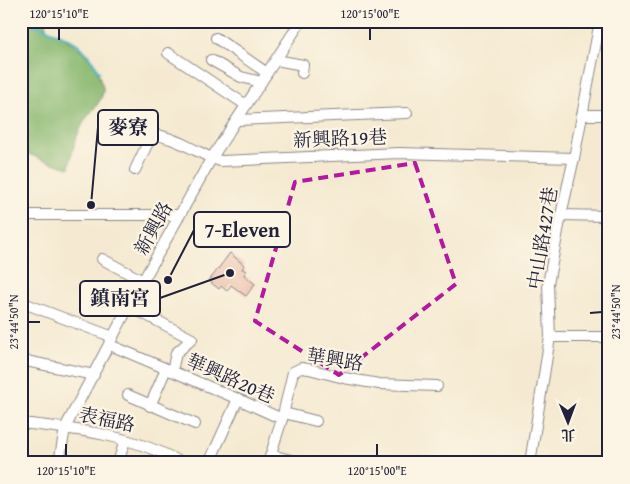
<svg xmlns="http://www.w3.org/2000/svg" width="630" height="484" font-family="'Gentium Book Plus','Noto Serif TC',serif">
<style>
.forest{fill:#8bb972;stroke:#566e56}
.lines{fill:none;stroke-linecap:round;stroke-linejoin:round}
.stream{stroke:#4cb8c7;stroke-width:2.5}
.building{fill:#e8b3a1}
.minor-casing{stroke:#8c8686;stroke-width:12}
.minor{stroke:#fff;stroke-width:10}
.marked{fill:none;stroke:#b5179e;stroke-width:4;stroke-dasharray:10 6;stroke-linejoin:round}
.ticks{fill:none;stroke:#22223b;stroke-width:2}
.labels{text-anchor:middle;stroke-width:4.5;stroke-linejoin:round;paint-order:stroke}
.street-label{font-size:19px;fill:#22223b;stroke:#fcf5e5}
.leader{fill:none;stroke:#22223b;stroke-width:2}
.callout-dot{fill:#22223b;stroke:#fcf5e5;stroke-width:2}
.callout{fill:#fcf5e5;stroke:#22223b;stroke-width:2}
.callout-label{font-size:20px;text-anchor:middle;font-weight:bold;fill:#22223b}
.neatline{fill:none;stroke:#22223b;stroke-width:2}
.ticks-label{font-size:12px;text-anchor:middle;fill:#22223b}
</style>
<rect width="100%" height="100%" fill="#fcf5e5"/>
<filter id="ink" filterUnits="userSpaceOnUse"><feTurbulence type="fractalNoise" baseFrequency=".02" numOctaves="2"/><feDisplacementMap in="SourceGraphic" scale="10" xChannelSelector="R" yChannelSelector="G"/><feConvolveMatrix kernelMatrix="1 2 1 2 8 2 1 2 1" color-interpolation-filters="sRGB"/></filter>
<filter id="wash" filterUnits="userSpaceOnUse"><feTurbulence type="fractalNoise" baseFrequency=".0096" numOctaves="4" result="noise"/><feDisplacementMap in="SourceGraphic" scale="20" xChannelSelector="R" yChannelSelector="G"/><feGaussianBlur stdDeviation="1.12" result="paint"/><feColorMatrix in="noise" values="0 0 0 0 0 0 0 0 0 0 0 0 0 0 0 0 0 1.4 0 .05"/><feComposite in="paint" operator="in"/></filter>
<g filter="url(#wash)">
<rect width="100%" height="100%" fill="#f5ead1"/>
<path class="forest" d="M21,21H46V28C69,40 93,53 100,79C101,82 104,87 103,91C102,102 91,111 85,120C76,135 72,150 69,168L46,161L21,151Z"/>
<g class="lines">
<path class="stream" d="M32,21L34,24C68,39 79,37 99,72"/>
</g>
<g id="blocks">
<path class="building" d="M230,253L244,265L242,269L246,271L244,275L255,284L246,296L231,285L227,291L221,286L219,289L209,281Z"/>
</g>
</g>
<g filter="url(#ink)">
<use href="#blocks" fill-opacity="0" stroke="#8c8686" stroke-width="1"/>
<g class="lines">
<defs>
<g id="minor">
<path d="M216,38L267,73"/>
<path d="M168,53L246,105"/>
<path d="M211,60L241,77L261,82"/>
<path d="M276,60L303,65L302,73"/>
<path d="M582,115H609"/>
<path d="M237,120L407,113"/>
<path d="M135,170L152,134C166,136 182,143 195,150C204,154 211,159 221,161L399,153L574,158"/>
<path d="M21,215H179"/>
<path d="M561,215L609,216"/>
<path d="M102,259L143,281"/>
<path d="M21,302L113,337"/>
<path d="M129,306L192,339L176,353L172,371"/>
<path d="M550,337H609"/>
<path d="M110,345L238,399L282,419"/>
<path d="M21,360L94,375"/>
<path d="M128,395L195,424"/>
<path d="M150,406L166,369"/>
<path d="M284,413L316,421"/>
<path d="M21,423C77,429 133,435 182,463"/>
<path d="M271,455L303,463"/>
<path d="M59,463L65,428L129,306L211,159L301,21"/>
<path d="M118,463L125,440"/>
<path d="M209,463L238,399"/>
<path d="M268,463L282,419L293,372L301,368L309,369L344,378L379,384L437,386"/>
<path d="M530,463L550,337L548,284L561,215L574,158L600,21"/>
</g>
</defs>
<use href="#minor" class="minor-casing"/>
<use href="#minor" class="minor"/>
</g>
</g>
<path class="marked" d="M415,163L456,284L339,375L255,321L295,182Z"/>
<path class="ticks" d="M59,28V40M370,28V40M590,313L602,312M28,322H40M66,444V456M377,444V456"/>
<g class="labels">
<g class="street-label">
<text transform="translate(340 138) rotate(-2)" y="7">新興路19巷</text>
<text transform="translate(153 228) rotate(-61)" y="7">新興路</text>
<text transform="translate(542 238) rotate(-81)" y="7">中山路427巷</text>
<text transform="translate(335 359) rotate(9)" y="7">華興路</text>
<text transform="translate(231 378) rotate(24)" y="7">華興路20巷</text>
<text transform="translate(107 419) rotate(12)" y="7">表福路</text>
</g>
</g>
<path class="leader" d="M91 205L98 127M168 280L194 230M230 273L160 298"/>
<g class="callout-dot">
<circle cx="91" cy="205" r="5"/>
<circle cx="168" cy="280" r="5"/>
<circle cx="230" cy="273" r="5"/>
</g>
<g class="callout">
<rect x="98" y="110" width="60" height="35" rx="5"/>
<rect x="194" y="212" width="96" height="35" rx="5"/>
<rect x="80" y="281" width="80" height="35" rx="5"/>
</g>
<g class="callout-label">
<text x="128" y="134">麥寮</text>
<text x="242" y="237">7-Eleven</text>
<text x="120" y="305">鎮南宮</text>
</g>
<rect width="630" height="484" fill="none" stroke="#fcf5e5" stroke-width="55"/>
<g transform="translate(568 422) rotate(179)" stroke="#fcf5e5" stroke-width="4" paint-order="stroke">
<path d="M0-4L9 19L0 12L-9 19Z" fill="#22223b"/>
<text y="-8" font-size="14" font-weight="bold" text-anchor="middle" fill="#22223b">北</text>
</g>
<rect x="28" y="28" width="574" height="428" class="neatline"/>
<g class="ticks-label">
<text x="59" y="18">120°15'10"E</text>
<text x="370" y="18">120°15'00"E</text>
<text transform="translate(616 312) rotate(-90)" y="4">23°44'50"N</text>
<text transform="translate(14 322) rotate(-90)" y="4">23°44'50"N</text>
<text x="66" y="475">120°15'10"E</text>
<text x="377" y="475">120°15'00"E</text>
</g>
</svg>
